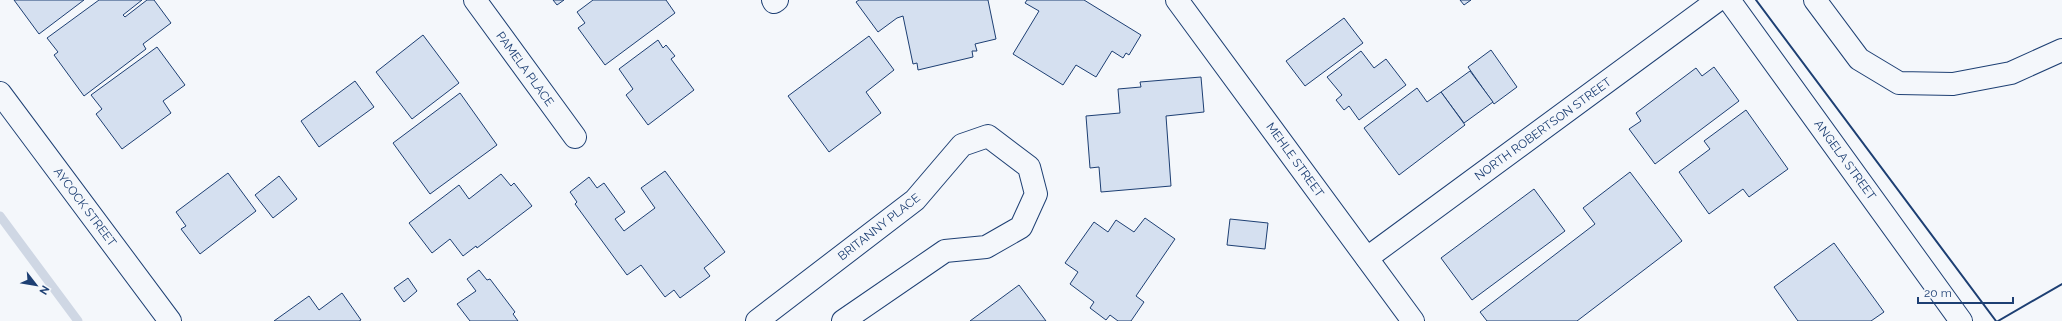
<svg xmlns="http://www.w3.org/2000/svg" width="2062" height="321" font-family="Raleway,sans-serif">
<style>
.lines{fill:none;stroke-linecap:round;stroke-linejoin:round}
.stream{stroke:#cfd7e4;stroke-width:9}
.building{fill:#d5e0f0;stroke:#1d3f73}
.minor-casing{stroke:#1d3f73;stroke-width:24}
.minor{stroke:#f4f7fb;stroke-width:22}
.wall{stroke:#1d3f73;stroke-width:2}
.labels{text-anchor:middle;stroke-width:3;stroke-linejoin:round;paint-order:stroke}
.street-label{font-size:12px;fill:#1d3f73;stroke:#f4f7fb}
</style>
<rect width="100%" height="100%" fill="#f4f7fb"/>
<g class="lines">
<path class="stream" d="M0,216L78,321"/>
</g>
<g class="building">
<path d="M14,0H84L39,34Z"/>
<path d="M99,0H142L123,15L125,17L147,0H154L171,23L143,44L146,49L84,96L54,55L58,52L47,38Z"/>
<path d="M553,0H564L557,5Z"/>
<path d="M593,0H666L675,13L605,65L578,28L585,23L577,12Z"/>
<path d="M859,0H988L996,39L975,44L977,51H972L973,57L918,70L917,63L913,64L903,16L897,18L878,32L856,2Z"/>
<path d="M1027,0H1084L1141,35L1129,55L1126,53L1123,58L1112,51L1096,77L1076,65L1063,85L1013,54L1039,11L1025,3Z"/>
<path d="M1460,0H1471L1464,5Z"/>
<path d="M1344,18L1363,43L1305,86L1286,61Z"/>
<path d="M423,35L459,83L412,119L376,72Z"/>
<path d="M869,36L894,70L866,92L881,113L829,152L788,96Z"/>
<path d="M658,40L663,48L666,45L675,56L671,59L694,90L648,125L626,95L633,89L619,69Z"/>
<path d="M157,47L185,85L163,101L171,113L122,149L96,114L102,109L91,95Z"/>
<path d="M1491,50L1517,87L1494,104L1468,67Z"/>
<path d="M1361,51L1374,68L1386,59L1406,85L1359,120L1349,106L1344,110L1336,100L1342,95L1327,77Z"/>
<path d="M1714,67L1739,101L1655,164L1629,129L1641,121L1636,113L1696,68L1702,76Z"/>
<path d="M1470,71L1493,102L1464,123L1441,92Z"/>
<path d="M1201,77L1204,112L1166,116L1171,186L1101,192L1099,167L1090,168L1086,116L1120,113L1118,89L1141,87L1140,82Z"/>
<path d="M355,81L374,107L319,147L301,121Z"/>
<path d="M1417,88L1427,102L1441,92L1465,125L1399,175L1364,128Z"/>
<path d="M460,93L497,145L430,194L393,143Z"/>
<path d="M1746,110L1788,169L1749,197L1743,189L1709,214L1679,172L1710,149L1704,141Z"/>
<path d="M665,171L725,252L704,268L710,276L680,298L674,290L665,297L641,265L627,275L575,204L577,202L570,192L589,177L597,188L604,183L625,212L615,219L624,231L655,208L641,188Z"/>
<path d="M1630,172L1682,241L1577,321H1487L1480,312L1595,224L1583,208Z"/>
<path d="M228,173L256,211L200,254L181,229L186,226L176,212Z"/>
<path d="M501,174L511,186L514,183L532,206L477,248L476,246L463,256L450,239L432,253L409,223L459,185L469,199Z"/>
<path d="M279,176L297,199L273,218L255,195Z"/>
<path d="M1534,189L1565,231L1472,300L1441,258Z"/>
<path d="M1145,218L1175,239L1136,296L1144,302L1131,321H1118L1110,315L1106,320L1090,308L1094,302L1070,284L1078,272L1065,263L1094,222L1108,232L1116,220L1134,232Z"/>
<path d="M1230,219L1268,223L1265,249L1227,245Z"/>
<path d="M1834,243L1884,312L1871,321H1798L1774,287Z"/>
<path d="M479,270L487,280L490,279L515,312L513,314L518,321H470L457,304L476,291L467,279Z"/>
<path d="M408,278L417,291L404,302L394,288Z"/>
<path d="M1019,285L1046,321H970Z"/>
<path d="M342,293L361,320L359,321H274L309,296L319,310Z"/>
</g>
<g class="lines">
<defs>
<g id="minor">
<path d="M475,0L575,137"/>
<path d="M773,0L774,2L777,0"/>
<path d="M1177,0L1413,321"/>
<path d="M1729,0L1961,321"/>
<path d="M1815,0L1859,59L1899,83L1953,84L2011,73L2062,50"/>
<path d="M0,93L170,321"/>
<path d="M1367,258L1718,0"/>
<path d="M757,321L915,200L962,145L988,136L1029,167L1036,194L1021,227L986,247L945,251L843,321"/>
</g>
</defs>
<use href="#minor" class="minor-casing"/>
<use href="#minor" class="minor"/>
<g class="wall">
<path d="M1756,0L1996,321"/>
<path d="M1998,321L2062,284"/>
</g>
</g>
<g class="labels">
<g class="street-label">
<text transform="translate(525 69) rotate(54)" y="4">PAMELA PLACE</text>
<text transform="translate(1543 129) rotate(-36)" y="4">NORTH ROBERTSON STREET</text>
<text transform="translate(1295 160) rotate(54)" y="4">MEHLE STREET</text>
<text transform="translate(1845 160) rotate(54)" y="4">ANGELA STREET</text>
<text transform="translate(85 207) rotate(53)" y="4">AYCOCK STREET</text>
<text transform="translate(879 227) rotate(-38)" y="4">BRITANNY PLACE</text>
</g>
</g>
<g transform="translate(36 285) rotate(121)" stroke="#f4f7fb" stroke-width="3" paint-order="stroke">
<path d="M0-3L7 15L0 10L-7 15Z" fill="#1d3f73"/>
<text y="-6" font-size="11" font-weight="bold" text-anchor="middle" fill="#1d3f73">N</text>
</g>
<path d="M1918 297v6h95v-6" fill="none" stroke="#1d3f73" stroke-width="2"/>
<text x="1924" y="297" font-size="12" fill="#1d3f73" stroke="#f4f7fb" stroke-width="3" paint-order="stroke">20 m</text>
</svg>
